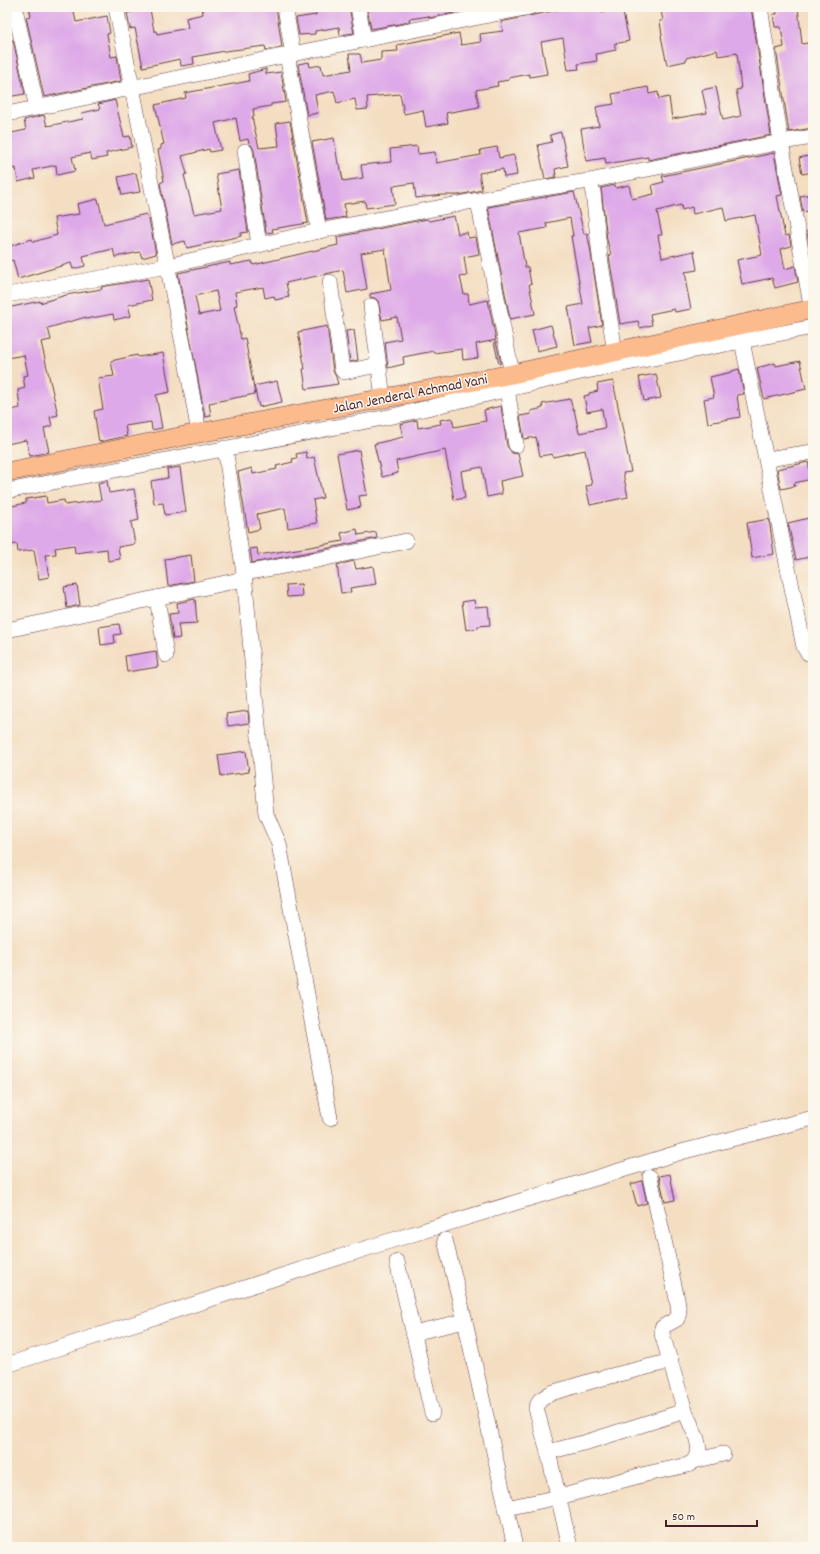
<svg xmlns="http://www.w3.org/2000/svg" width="820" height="1554" font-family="Dekko,sans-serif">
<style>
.building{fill:#dea9e8;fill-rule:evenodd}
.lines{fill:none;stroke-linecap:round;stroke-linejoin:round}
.minor-casing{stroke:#643c42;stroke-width:16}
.major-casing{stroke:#643c42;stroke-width:20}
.minor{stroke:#fff;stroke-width:15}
.major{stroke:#fbbb8d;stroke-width:19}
.labels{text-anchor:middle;stroke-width:3;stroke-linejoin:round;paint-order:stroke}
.street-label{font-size:15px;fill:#4a1f2b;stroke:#fbf7ec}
</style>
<rect width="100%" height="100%" fill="#fbf7ec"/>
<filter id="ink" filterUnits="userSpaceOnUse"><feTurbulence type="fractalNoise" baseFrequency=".025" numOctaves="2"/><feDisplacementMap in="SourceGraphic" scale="8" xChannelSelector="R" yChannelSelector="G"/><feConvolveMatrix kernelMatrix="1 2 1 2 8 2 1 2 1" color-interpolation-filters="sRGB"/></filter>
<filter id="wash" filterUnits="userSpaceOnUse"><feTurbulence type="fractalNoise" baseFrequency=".012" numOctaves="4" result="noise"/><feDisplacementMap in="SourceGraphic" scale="16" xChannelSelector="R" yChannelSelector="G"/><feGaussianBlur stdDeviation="0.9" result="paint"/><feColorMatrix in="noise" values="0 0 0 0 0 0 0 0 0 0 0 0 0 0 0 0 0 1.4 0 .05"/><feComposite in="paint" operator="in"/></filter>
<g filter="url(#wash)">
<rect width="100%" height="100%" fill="#f4dec2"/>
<g id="blocks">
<g class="building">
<path d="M29,7H73L76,22L107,16L110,33L107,34L111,57L117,56L121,81L44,97L26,17L31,16Z"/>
<path d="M202,7H257V10L276,7L282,47L266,50L265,46L225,51L193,57L194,64L181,66L180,59L143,67L135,28L130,29L127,13L150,9L154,31H156L157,34L188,28L186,18L203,14Z"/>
<path d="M315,7H349L354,33L340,35L339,27L315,31V34L299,35L296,18L316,15Z"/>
<path d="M367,7H453L454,13L429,18V16L409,19L410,22L371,29Z"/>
<path d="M571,7H602V12L622,8L629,41L614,44L616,50L596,54L597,61L578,64L579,69L568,70L563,38L541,42L547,74L530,77L529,74L509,78V80L497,82L498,86L476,90L479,107L446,113L448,123L426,127L423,110L404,114L400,94L367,97L368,109L357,110L355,99L337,103L334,91L315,95L318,113L307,115L298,64L309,62L310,67L321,65L323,75L351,70L349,54H360L362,63L381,60V52L398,51L397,45L459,33L461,45L481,42L480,34L503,31L501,22Z"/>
<path d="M660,7H751L771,135L648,160V157L606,164L605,158L586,161L581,129L599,126L596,107L614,104L612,94L648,87L649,94L658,92L659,99L669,97L672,119L707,113L702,90L716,87L723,120L741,116L736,90L741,89L737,53L718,56L717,50L686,58V61L667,65L661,36H662L660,21L663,20Z"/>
<path d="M776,7H798L802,44L813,42V128L789,132L776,49L784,47L781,27H775L773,14H777Z"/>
<path d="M13,40L25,94L7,97V41Z"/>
<path d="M266,69V74L281,72L286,102L271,104V106L253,109L254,116L252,117L259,148L279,146L276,123L290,121L308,223L272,229L273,232L266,233L254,150L252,146L249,143L248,139L240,141L236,118L215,123L221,150L210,152L209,149L182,156L187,174L184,175L194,214L222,209L216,174L239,170L248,232L241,233V236L187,248L185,241L172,244L160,183L164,181L158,150L161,149V145L164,144L155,105L186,98L185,93L249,81L248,74Z"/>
<path d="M115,100L124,137L130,136L132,147L106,153L107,157L92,160L90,153L72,157L75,171L57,175L56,165L33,170L35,178L18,182L16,168L7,170V134L26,130L24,120L44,115L47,126L83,119L82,113L100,109L98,104Z"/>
<path d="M561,132L568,166L555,169L556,177L545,179L538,145L552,142L550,135Z"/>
<path d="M334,138L338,164H340L343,181L363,178L361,165L391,162L390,149L417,146L418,154L435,152L436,163L481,155L480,150L497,147L499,158L514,155L517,175L504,177L503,169L479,173L482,190L459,195H442L416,198L414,183L393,186L395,204L366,208L365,201L344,204L346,217L326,220L312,142Z"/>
<path d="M774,153L782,195L777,196L785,236L789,235L791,246L781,249L785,269L795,266L798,282L775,288L772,278L742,284L737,260L762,255L755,215L726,221L723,207L693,214L692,207L682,210L681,205L657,211L662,235H658L662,258L694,251L697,270L685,272L687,283L686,284L691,309L675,312L674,309L650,314L652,325L640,328L638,321L620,324L609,256L611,255L607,240L601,188L615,185L616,188L629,185L632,199L654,194L652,185L664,182L662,176Z"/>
<path d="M813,155V172L802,174L799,158Z"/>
<path d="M136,173L140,192L122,195L118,177Z"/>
<path d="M574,192L584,234L587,233L590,247L602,325L589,328L592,342L575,345L568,307L583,304L571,236H573L570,218L546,223L547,228L519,233L525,267H528L531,284H529L535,314L510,319L488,207Z"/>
<path d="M813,194V210L803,212L800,196Z"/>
<path d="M98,199L104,224L146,214L148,220L149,219L156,254L142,258L140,252L115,257L113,249L83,256L85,266L73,269L71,263L18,279L13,260L7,262V247L32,239L33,242L57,235L54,218L79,214L77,204Z"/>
<path d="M454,216L458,234L467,232L468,238L476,237L479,254L464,257L467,276L460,277L464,294H468L469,304L488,300L496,340L476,344L478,358L463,360L462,349L434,353V351L403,357L404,364L388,368L385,342L401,339L397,317L382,320L378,301L375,298L370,297V294L391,290L385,249L361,253L367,289L347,293L343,270L286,283L289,297L275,300L274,296L265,298L263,287L235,292L237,305L234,306L241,339L245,338L255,394L209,403L211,416L205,417L178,273L230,262V265L252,261L253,265L283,258L338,245L337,237L427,219L429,221ZM216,291L220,311L199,315L195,296Z"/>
<path d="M813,230V266L807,231Z"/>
<path d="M148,279L152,300L128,305L131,316L114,320L113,314L86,319V317L48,328L51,340L41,342L58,415L50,417L52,426L44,428L49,452L30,456L26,440L7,444V411L20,408L18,390L25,388L23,376L28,375L24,355L7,358V308L40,301V303L66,295L102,289L101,287Z"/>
<path d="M551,325L557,346L537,351L532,330Z"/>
<path d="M327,326L333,371L336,377L338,384L306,389L303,369H305L298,332Z"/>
<path d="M354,330L358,360L350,362L346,331Z"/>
<path d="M494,342H496L501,363L499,364Z"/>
<path d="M163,353L170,392L156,395L162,428L152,430L151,422L125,426L127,436L99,442L94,411L103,409L98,378L114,376L111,361L137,355L138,357Z"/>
<path d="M800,361L806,389L764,399L757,368L775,363L776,366Z"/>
<path d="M739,369L744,394L737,395L740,417L708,423L704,399L714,397L710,377L732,372V371Z"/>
<path d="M656,374L661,398L644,401L639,377Z"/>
<path d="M277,381L282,402L259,407L254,386Z"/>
<path d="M613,381L631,472L623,473L628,497L590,505L586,486L592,485L585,450L553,457L552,454L540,456L536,437L524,439L520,416L531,414V411L543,408L542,404L570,399L573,410L574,409L579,433L605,428L602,409L587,412L584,396L589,395V393L598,391L597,384Z"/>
<path d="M501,406L507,446L512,453L518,454L523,476L500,481L502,494L487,497L482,467L461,471L465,498L454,500L445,450L396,461L398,473L382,477L374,444L403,437L400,424L417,420L418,428L441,424L440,420L452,418L454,427L486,421L484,410Z"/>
<path d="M359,450L367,495L359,496L361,507L347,510L337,454Z"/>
<path d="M306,452L307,459L314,457L323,498L313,500L317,523L288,528L285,508L257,514L260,529L248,532L238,472L252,468L253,474L277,469L276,466L293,462L292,459L297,458L296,454Z"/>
<path d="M808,462L812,479L794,483L795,486L781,489L777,469Z"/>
<path d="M180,467L186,512L165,515L163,503L154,504L151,481L168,478L167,469Z"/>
<path d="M107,481L109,493L134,489L139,520L131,522L135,544L118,547L120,559L108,561L107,549L75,553L74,545L55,548L56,554L45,555L49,577L39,579L34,550L18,552L17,544L7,545V507L26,503V499L46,496L47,503L64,500L65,505L101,500L98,483Z"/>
<path d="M813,517V556L796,560L788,523Z"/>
<path d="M769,519L774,554L752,558L747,523Z"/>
<path d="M357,529L358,535L376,532L377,538L315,551L252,563L250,549L257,548L258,555L310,547L343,541L341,533Z"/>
<path d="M191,555L194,581L168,586L165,559Z"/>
<path d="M354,561L356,569L373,566L376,584L350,588L351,592L341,593L337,565Z"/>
<path d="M301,584L302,596L287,597L286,585Z"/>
<path d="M77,585L80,605L67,608L64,587Z"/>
<path d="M195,599L197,623L178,624L180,638L173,639L169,614L178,613L177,603Z"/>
<path d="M474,600L475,607L488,606L490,625L478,626V628L466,630L462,602Z"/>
<path d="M119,624L121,634L114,635L115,643L101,645L99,627Z"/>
<path d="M156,651L158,667L127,672L125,656Z"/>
<path d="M248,711L249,723L228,726L226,714Z"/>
<path d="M246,751L249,772L221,776L218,755Z"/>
<path d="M670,1174L675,1200L665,1202L659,1176Z"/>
<path d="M642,1181L647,1203L637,1206L631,1184Z"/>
</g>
</g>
</g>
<g filter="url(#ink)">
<use href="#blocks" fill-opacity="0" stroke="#643c42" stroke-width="1"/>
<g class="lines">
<defs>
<g id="minor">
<path d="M116,7L184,349L199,433"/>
<path d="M285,7L293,55"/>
<path d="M358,7L364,40"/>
<path d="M760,7L781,142L812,310"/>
<path d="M15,9L37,108"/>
<path d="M287,55L319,231"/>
<path d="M7,114L287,55L530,7"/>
<path d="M245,151L259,245"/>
<path d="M593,191L600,257L615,352"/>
<path d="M478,201L512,374"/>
<path d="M330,282L342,370L344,372L378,365"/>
<path d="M7,295L167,266L319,231L530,190L589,181L781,142L813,137"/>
<path d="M371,306L383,398"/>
<path d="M742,341L804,647L808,653L813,654"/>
<path d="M507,389L516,445"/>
<path d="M225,448L244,573L266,814L279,844L330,1118"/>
<path d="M767,459L813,452"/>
<path d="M7,491L393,416L581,372L813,327"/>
<path d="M244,573L317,560L406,541"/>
<path d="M157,598L166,655"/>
<path d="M7,630L244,579"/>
<path d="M445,1240L465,1321L515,1547"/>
<path d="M397,1262L432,1413"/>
<path d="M413,1333L465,1321"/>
<path d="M7,1365L380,1244L681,1152L813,1118"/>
<path d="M548,1452L587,1442L685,1411"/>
<path d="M694,1461L723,1454"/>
<path d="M506,1508L559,1497L646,1474L688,1465L694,1461L699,1450L697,1439L685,1411L662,1334V1328L666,1325L677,1319L679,1313L677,1299L650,1177"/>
<path d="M570,1547L548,1452L536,1408L540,1400L551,1393L595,1380L671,1361"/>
</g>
<path id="major" d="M7,472L199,433L512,374L813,309"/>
</defs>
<use href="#minor" class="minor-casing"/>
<use href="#major" class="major-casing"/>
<use href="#minor" class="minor"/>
<use href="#major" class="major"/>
</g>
</g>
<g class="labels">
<g class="street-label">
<text transform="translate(410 393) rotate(-11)" y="5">Jalan Jenderal Achmad Yani</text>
</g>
</g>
<rect width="820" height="1554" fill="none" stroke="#fbf7ec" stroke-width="24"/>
<path d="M666 1520v6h91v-6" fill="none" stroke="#4a1f2b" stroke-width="2"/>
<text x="672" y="1520" font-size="12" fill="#4a1f2b" stroke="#fbf7ec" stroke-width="3" paint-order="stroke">50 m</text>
</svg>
